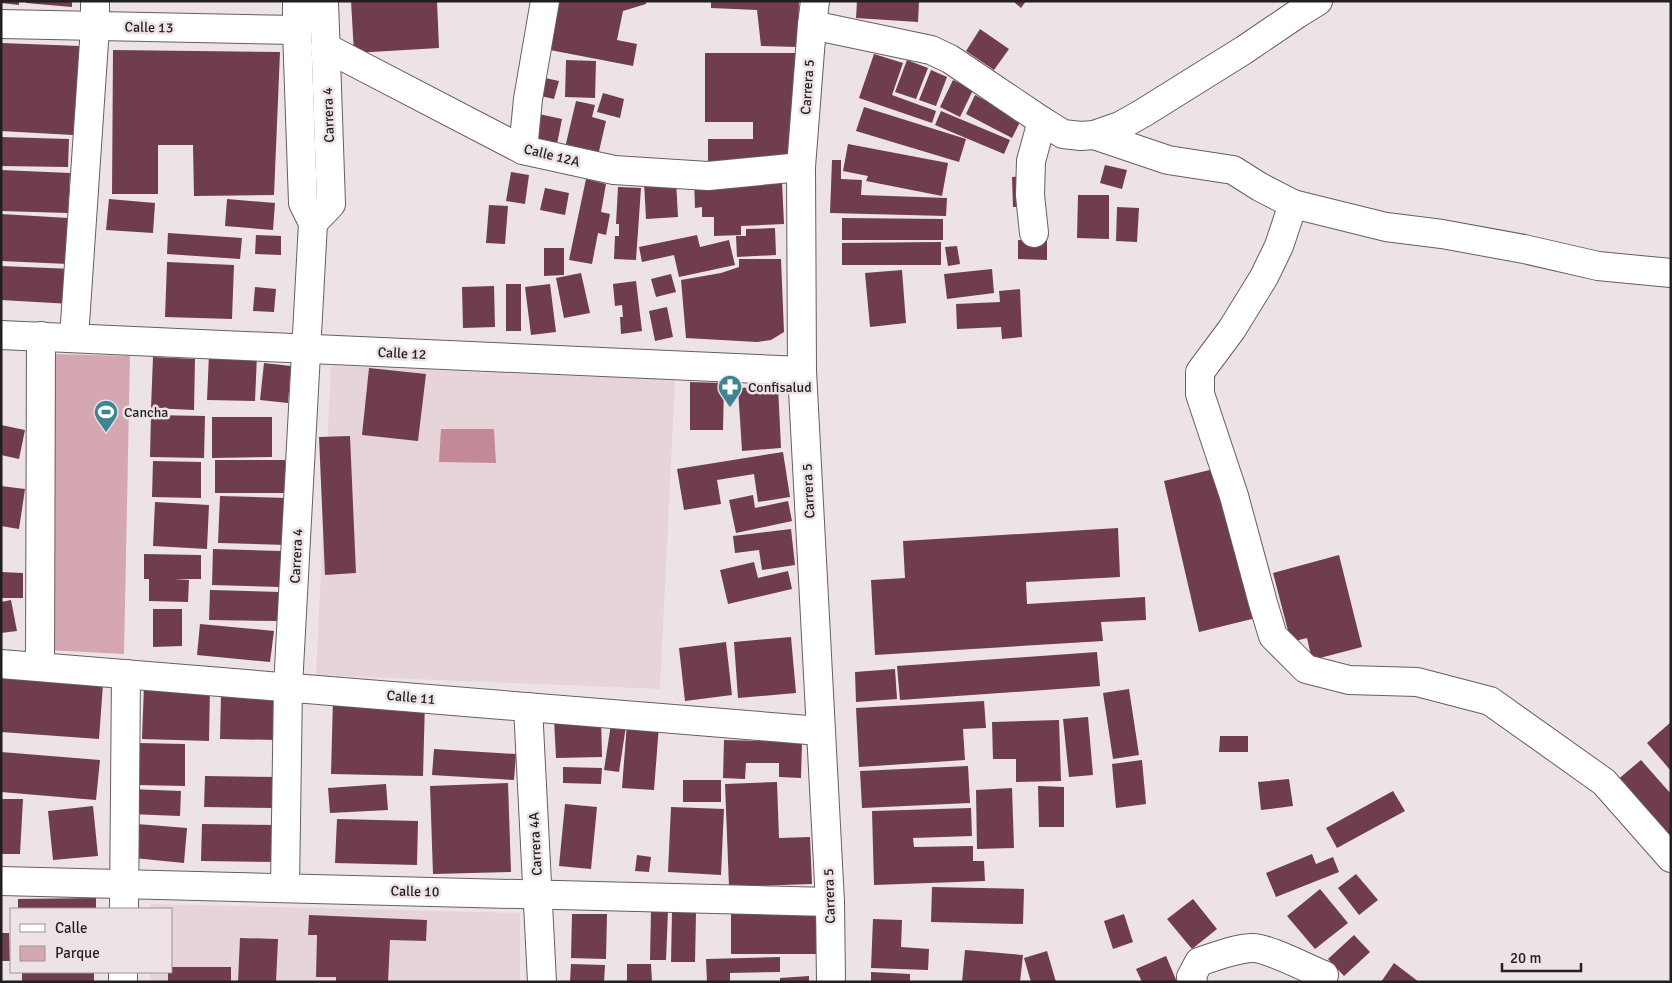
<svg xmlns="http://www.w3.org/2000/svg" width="1672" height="983" font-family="Signika,sans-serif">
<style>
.built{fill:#e7d4d8}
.green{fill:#d5a7b2}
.water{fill:#c28997}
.building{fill:#6f3d4b}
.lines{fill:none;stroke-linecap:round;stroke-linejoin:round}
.street-casing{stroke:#675e60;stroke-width:30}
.secondary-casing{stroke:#675e60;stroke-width:30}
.street{stroke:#fff;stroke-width:28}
.secondary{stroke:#fff;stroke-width:28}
.labels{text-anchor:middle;stroke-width:5;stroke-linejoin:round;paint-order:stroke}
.street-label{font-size:14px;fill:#231f20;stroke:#ede3e5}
.poi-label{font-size:14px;fill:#231f20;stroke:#ede3e5;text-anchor:start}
</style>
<rect width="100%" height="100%" fill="#ede3e5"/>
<g class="built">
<path d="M331,366L675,380L660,689L316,675Z"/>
<path d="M151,904L520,913V982H150V972H171V909H151Z"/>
</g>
<path class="green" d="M54,354L130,356L124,654L46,650Z"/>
<path class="water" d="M441,429H494L496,463L439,462Z"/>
<g class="building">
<path d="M1,1H19V5L1,3Z"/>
<path d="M26,1H72V7L26,3Z"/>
<path d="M351,1H437L439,48L354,53Z"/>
<path d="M559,1H646V4L623,11L617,40L637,44L633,66L550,50Z"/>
<path d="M711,1H799L798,47L761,46L757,10L711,8Z"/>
<path d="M857,1H919L918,22L856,18Z"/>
<path d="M1013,1H1026L1021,8Z"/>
<path d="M980,29L1009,49L994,70L966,51Z"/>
<path d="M1,43L80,46L73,135L1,131Z"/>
<path d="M113,50L280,52L274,195L194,196L193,145H158V194H112Z"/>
<path d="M705,53H797V163L708,164V139H753V122H705Z"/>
<path d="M874,54L903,63L892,95L936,111L932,123L859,98Z"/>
<path d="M566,60L596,61L595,98L565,97Z"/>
<path d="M907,60L928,68L916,99L895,92Z"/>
<path d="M931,70L947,77L936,106L919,100Z"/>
<path d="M536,76L559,81L554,99L532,94Z"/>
<path d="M953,80L973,90L960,117L940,107Z"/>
<path d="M603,93L624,99L620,118L597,112Z"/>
<path d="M975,95L1021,120L1012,138L966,114Z"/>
<path d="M576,101L595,105L592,117L606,121L597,160L564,152Z"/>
<path d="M864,107L966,139L959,162L856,131Z"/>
<path d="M941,111L1010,140L1004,154L935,125Z"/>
<path d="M539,114L562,119L555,154L532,150Z"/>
<path d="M1,137L69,139L68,167L1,166Z"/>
<path d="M848,144L948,163L942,196L866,181L868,176L843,171Z"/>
<path d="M832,160H841V179L862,180L861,195L947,198L946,216L830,213Z"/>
<path d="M1105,165L1127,170L1122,189L1100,183Z"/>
<path d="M1,170L70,173L68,213L1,211Z"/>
<path d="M511,172L529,175L525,204L506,201Z"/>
<path d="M1025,176L1027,207H1013L1012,177Z"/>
<path d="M586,179L606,184L601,212L610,214L606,235L598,233L592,264L569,260Z"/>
<path d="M694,179L782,182L784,224L741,226V235L714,236V217H702V207L695,208Z"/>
<path d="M676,180L678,217L646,219L644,182Z"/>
<path d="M618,187L641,188L636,260L614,259L615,236H619V224H616Z"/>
<path d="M545,188L569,193L565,215L540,210Z"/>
<path d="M1078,195H1109V239L1077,238Z"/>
<path d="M109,199L155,203L153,233L106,230Z"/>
<path d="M227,199L275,203L273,230L225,226Z"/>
<path d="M489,205L508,206L505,244L486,243Z"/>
<path d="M1117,207L1139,208L1137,242L1116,241Z"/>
<path d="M1,214L68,218V264L1,261Z"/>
<path d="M842,218L943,219V240H842Z"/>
<path d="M775,228L776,255L737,257L736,236H746V229Z"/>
<path d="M168,233L242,238L240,259L167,254Z"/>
<path d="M256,235L281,236V255L255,254Z"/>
<path d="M697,235L700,247L729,240L735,265L679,277L674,255L642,262L639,247Z"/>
<path d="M1018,240L1047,241V260L1018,259Z"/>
<path d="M941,242V265H842V243Z"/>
<path d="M957,246L960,264L948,266L945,247Z"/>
<path d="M544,248H564V275L544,276Z"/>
<path d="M739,259H781L784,332L771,340L757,342L686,338L681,280L721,273L739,267Z"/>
<path d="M167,262L234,265L232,319L165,317Z"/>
<path d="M1,266L73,269L71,304L1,300Z"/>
<path d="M992,269L994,293L947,299L944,274Z"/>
<path d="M902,270L906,323L870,327L865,273Z"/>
<path d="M581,273L590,313L564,318L556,278Z"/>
<path d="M671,274L676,292L656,297L651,279Z"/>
<path d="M636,281L642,331L621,334L620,317H623L622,305L615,306L613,284Z"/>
<rect x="506" y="284" width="15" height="47"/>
<path d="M550,284L556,332L531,335L525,287Z"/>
<path d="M494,286L495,327L463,328L462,287Z"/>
<path d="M255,287L276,289L274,312L253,311Z"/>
<path d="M1020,289L1022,337L1002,339L1001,327L957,329L956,304L1000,302L999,291Z"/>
<path d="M667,307L673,337L655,341L649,311Z"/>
<path d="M209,354L257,355L255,401L207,400Z"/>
<path d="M153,357L195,359L194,410L151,408Z"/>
<path d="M264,363L291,366L288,403L260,400Z"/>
<path d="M369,368L426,374L418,441L362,435Z"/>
<path d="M690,382L724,383L723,430H690Z"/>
<path d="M778,386L781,448L742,451L738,388Z"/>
<path d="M151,415L205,416L204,458L150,457Z"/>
<path d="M212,417H272V457L212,458Z"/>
<path d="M1,425L25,430L19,459L1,455Z"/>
<path d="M350,436L356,573L325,575L319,437Z"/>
<path d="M783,452L790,497L758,502L754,474L717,480L721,504L684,510L677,469Z"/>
<rect x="215" y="460" width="70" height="33"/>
<path d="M153,461L201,462V498L152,497Z"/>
<path d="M1218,468L1256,618L1199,632L1164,481Z"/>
<path d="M1,486L25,489L19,529L1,526Z"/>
<path d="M753,495L755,508L788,501L792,521L736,533L729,500Z"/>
<path d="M220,496L287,498L286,545L218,543Z"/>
<path d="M155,502L209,505L207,549L153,546Z"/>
<path d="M1118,528L1120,577L1026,582L1027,604L1145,597L1146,620L1101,622L1103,641L875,655L871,580L905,578L903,541Z"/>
<path d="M791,529L795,565L762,570L759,550L735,553L733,536Z"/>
<path d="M213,549L281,551L280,587L212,585Z"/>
<path d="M144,554L201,555V579H175L189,580L188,602L149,601V579H144Z"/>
<path d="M1339,555L1362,647L1312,660L1307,638L1291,642L1273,573Z"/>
<path d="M754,562L758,578L788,571L792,589L728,604L720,570Z"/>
<path d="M1,572L23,573V598H1Z"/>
<path d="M210,590L280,592L279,621L209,620Z"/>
<path d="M11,600L17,631L1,633V602Z"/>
<path d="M153,609H182V646L153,647Z"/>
<path d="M200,624L274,631L270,662L197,655Z"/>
<path d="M791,637L796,693L738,698L734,642Z"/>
<path d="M726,642L732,695L685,701L679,648Z"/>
<path d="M1097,652L1100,686L900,700L897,666Z"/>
<path d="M895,669L897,699L856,702L855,672Z"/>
<path d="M1,677L103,684L99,739L1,732Z"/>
<path d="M144,686L210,687L209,741L142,739Z"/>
<path d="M1129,689L1139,755L1113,759L1103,693Z"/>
<path d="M221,695L278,696L277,740L220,739Z"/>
<path d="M333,699L425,701L423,776L331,774Z"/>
<path d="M984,701L986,728L963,729L965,760L859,767L856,708Z"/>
<path d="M601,717L602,757L556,758L554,719Z"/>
<path d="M1088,717L1093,775L1069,777L1063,719Z"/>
<path d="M1059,720L1061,781L1016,782V759H993L992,722Z"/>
<path d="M1671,722V771L1647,743Z"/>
<path d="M627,723L659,725L654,790L622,788Z"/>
<path d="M611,724L626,726L619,772L604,770Z"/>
<path d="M1220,736H1248V752H1219Z"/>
<path d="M724,740L802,742L801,778L779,777V763H746L745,779L723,778Z"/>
<path d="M138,743L185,744V786L137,785Z"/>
<path d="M434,749L516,754L514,780L432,775Z"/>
<path d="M1,752L100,760L96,800L1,792Z"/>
<path d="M1142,760L1146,804L1116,808L1112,764Z"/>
<path d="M1641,760L1671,794V844L1616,781Z"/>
<path d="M968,766L970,803L862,808L860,771Z"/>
<path d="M563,767L602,768L601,784L563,783Z"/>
<path d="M205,776L277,777L276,808L204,807Z"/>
<path d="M1289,779L1293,806L1261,810L1258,782Z"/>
<rect x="683" y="780" width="38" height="22"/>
<path d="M777,782L779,838L810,837L812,884L729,887L725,784Z"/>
<path d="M508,783L511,872L433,874L430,786Z"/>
<path d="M386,784L388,810L330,813L328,788Z"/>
<path d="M1038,786L1064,787V827H1039Z"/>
<path d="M1012,788L1014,848L977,849L976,790Z"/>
<path d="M129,789L181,791L180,816L129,814Z"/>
<path d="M1393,791L1405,811L1337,848L1326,828Z"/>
<path d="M1,799H23L20,854H1Z"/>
<path d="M565,804L597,807L591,869L559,866Z"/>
<path d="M93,806L98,856L53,860L48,811Z"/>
<path d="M671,807L724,809L721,875L668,872Z"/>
<path d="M971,808L972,836L913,838L914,847L973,846V861H984L985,881L874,885L872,811Z"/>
<path d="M337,819L418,821L417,865L335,863Z"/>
<path d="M137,824L187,828L184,863L134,858Z"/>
<path d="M202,824L277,825L276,862L201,861Z"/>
<path d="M1312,854L1316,864L1333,857L1339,872L1276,897L1266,873Z"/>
<path d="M637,855L651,857L649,872L635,871Z"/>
<path d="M1356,874L1378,900L1359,915L1338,888Z"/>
<path d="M932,887L1024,889L1023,924L931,922Z"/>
<path d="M1320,889L1348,923L1315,949L1287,916Z"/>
<path d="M96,898V909H18V899Z"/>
<path d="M1193,899L1217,929L1192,949L1167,919Z"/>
<path d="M651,910L668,911L666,960H650Z"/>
<rect x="731" y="910" width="85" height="44"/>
<path d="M672,911L696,912L695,962H671Z"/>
<path d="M572,914H607L606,959L571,958Z"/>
<path d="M1124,914L1133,942L1113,949L1104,921Z"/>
<path d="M309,915L427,920L426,941L390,940L388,982H336V977H316L317,935H308Z"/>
<path d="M873,919L902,920L901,947L929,949L928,970L871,968Z"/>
<path d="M1,933H9L10,961H1Z"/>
<path d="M1354,935L1370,952L1344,976L1328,959Z"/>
<path d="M240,938L278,939L276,982H238Z"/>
<path d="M965,950L1023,955L1020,982H962Z"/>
<path d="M1047,951L1056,982H1031L1024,958Z"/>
<path d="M1166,956L1177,982H1142L1136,969Z"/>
<path d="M780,957V972L730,973V982H707L706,959Z"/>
<path d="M1394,963L1419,982H1381Z"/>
<path d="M571,964L605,965L604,982L570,981Z"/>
<path d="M627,964H651L652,982H627Z"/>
<path d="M171,967H231V982H168V972H171Z"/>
<rect x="22" y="972" width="72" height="10"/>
<path d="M871,972L910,974V982H871Z"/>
<path d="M809,976V982H780V978Z"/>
</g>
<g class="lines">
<defs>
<g id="street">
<path d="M1,24L297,30"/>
<path d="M325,47L523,150L614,170L708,176L801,167"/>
<path d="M1094,135L1168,160L1233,170L1260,187L1293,204L1386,227L1442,234L1524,249L1598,266L1671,273"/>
<path d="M523,150L528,99L545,1"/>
<path d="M1293,204L1279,246L1264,277L1232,329L1200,372V394L1234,496L1263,603L1273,636L1306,669L1349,680L1417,682L1490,701L1604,782L1671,858"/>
<path d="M313,223L331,204L324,1"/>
<path d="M1034,233L1030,195L1031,161L1042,121"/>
<path d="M1,335L802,371"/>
<path d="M74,338L95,27V1"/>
<path d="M1,664L820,731"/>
<path d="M40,667L41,336"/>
<path d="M528,707L542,982"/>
<path d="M1,881L830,902"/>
<path d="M285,888L288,687L313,223L303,203L297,30V1"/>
<path d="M124,909L126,674"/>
<path d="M123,982V972"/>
<path d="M1193,982L1191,977L1199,962C1216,956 1234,949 1252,948C1266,947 1308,969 1324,975"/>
</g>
<g id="secondary">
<path d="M815,1L812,25L801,167L802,371L830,902L831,982"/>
<path d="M812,25L931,50L950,59L1042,121L1063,134L1081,136L1094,135L1120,126L1143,113L1244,50L1297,14L1318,1"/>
</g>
</defs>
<use href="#street" class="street-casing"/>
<use href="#secondary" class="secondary-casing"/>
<use href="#street" class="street"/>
<use href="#secondary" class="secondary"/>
</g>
<defs>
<symbol id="pharmacy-pin" viewBox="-11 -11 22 30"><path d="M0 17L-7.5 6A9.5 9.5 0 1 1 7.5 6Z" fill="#3f8492" stroke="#ede3e5"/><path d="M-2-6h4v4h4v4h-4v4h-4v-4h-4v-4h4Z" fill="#fff"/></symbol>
<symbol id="stadium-pin" viewBox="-11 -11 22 30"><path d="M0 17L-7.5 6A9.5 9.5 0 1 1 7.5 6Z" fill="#3f8492" stroke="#ede3e5"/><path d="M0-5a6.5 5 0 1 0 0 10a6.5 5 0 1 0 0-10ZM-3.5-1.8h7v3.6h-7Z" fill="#fff"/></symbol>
</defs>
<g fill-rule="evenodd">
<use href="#pharmacy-pin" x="716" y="373" width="28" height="38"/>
<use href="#stadium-pin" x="92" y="398" width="28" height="38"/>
</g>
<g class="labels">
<g class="street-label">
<text transform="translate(149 27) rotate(1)" y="5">Calle 13</text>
<text transform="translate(807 87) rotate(-86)" y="5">Carrera 5</text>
<text transform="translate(328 115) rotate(-92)" y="5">Carrera 4</text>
<text transform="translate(552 155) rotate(14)" y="5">Calle 12A</text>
<text transform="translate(402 353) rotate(3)" y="5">Calle 12</text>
<text transform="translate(808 491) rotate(-93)" y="5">Carrera 5</text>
<text transform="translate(296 556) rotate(-87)" y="5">Carrera 4</text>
<text transform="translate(411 697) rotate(5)" y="5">Calle 11</text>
<text transform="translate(535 844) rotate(-93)" y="5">Carrera 4A</text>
<text transform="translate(415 891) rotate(1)" y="5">Calle 10</text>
<text transform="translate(829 896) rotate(-92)" y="5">Carrera 5</text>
</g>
<g class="poi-label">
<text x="748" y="392">Confisalud</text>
<text x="124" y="417">Cancha</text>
</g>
</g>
<rect width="1672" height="983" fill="none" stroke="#231f20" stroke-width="5"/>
<rect x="10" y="908" width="162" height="65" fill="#ede3e5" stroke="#9c9596"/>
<rect x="20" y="924" width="25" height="8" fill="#ffffff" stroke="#9c9596"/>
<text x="55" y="933" font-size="15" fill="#231f20">Calle</text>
<rect x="20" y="946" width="25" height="15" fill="#d5a7b2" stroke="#9c9596"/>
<text x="55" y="958" font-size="15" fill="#231f20">Parque</text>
<path d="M1502 963v8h79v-8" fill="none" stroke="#231f20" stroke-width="2.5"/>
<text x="1510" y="963" font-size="15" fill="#231f20" stroke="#ede3e5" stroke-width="4" paint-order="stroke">20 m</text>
</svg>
